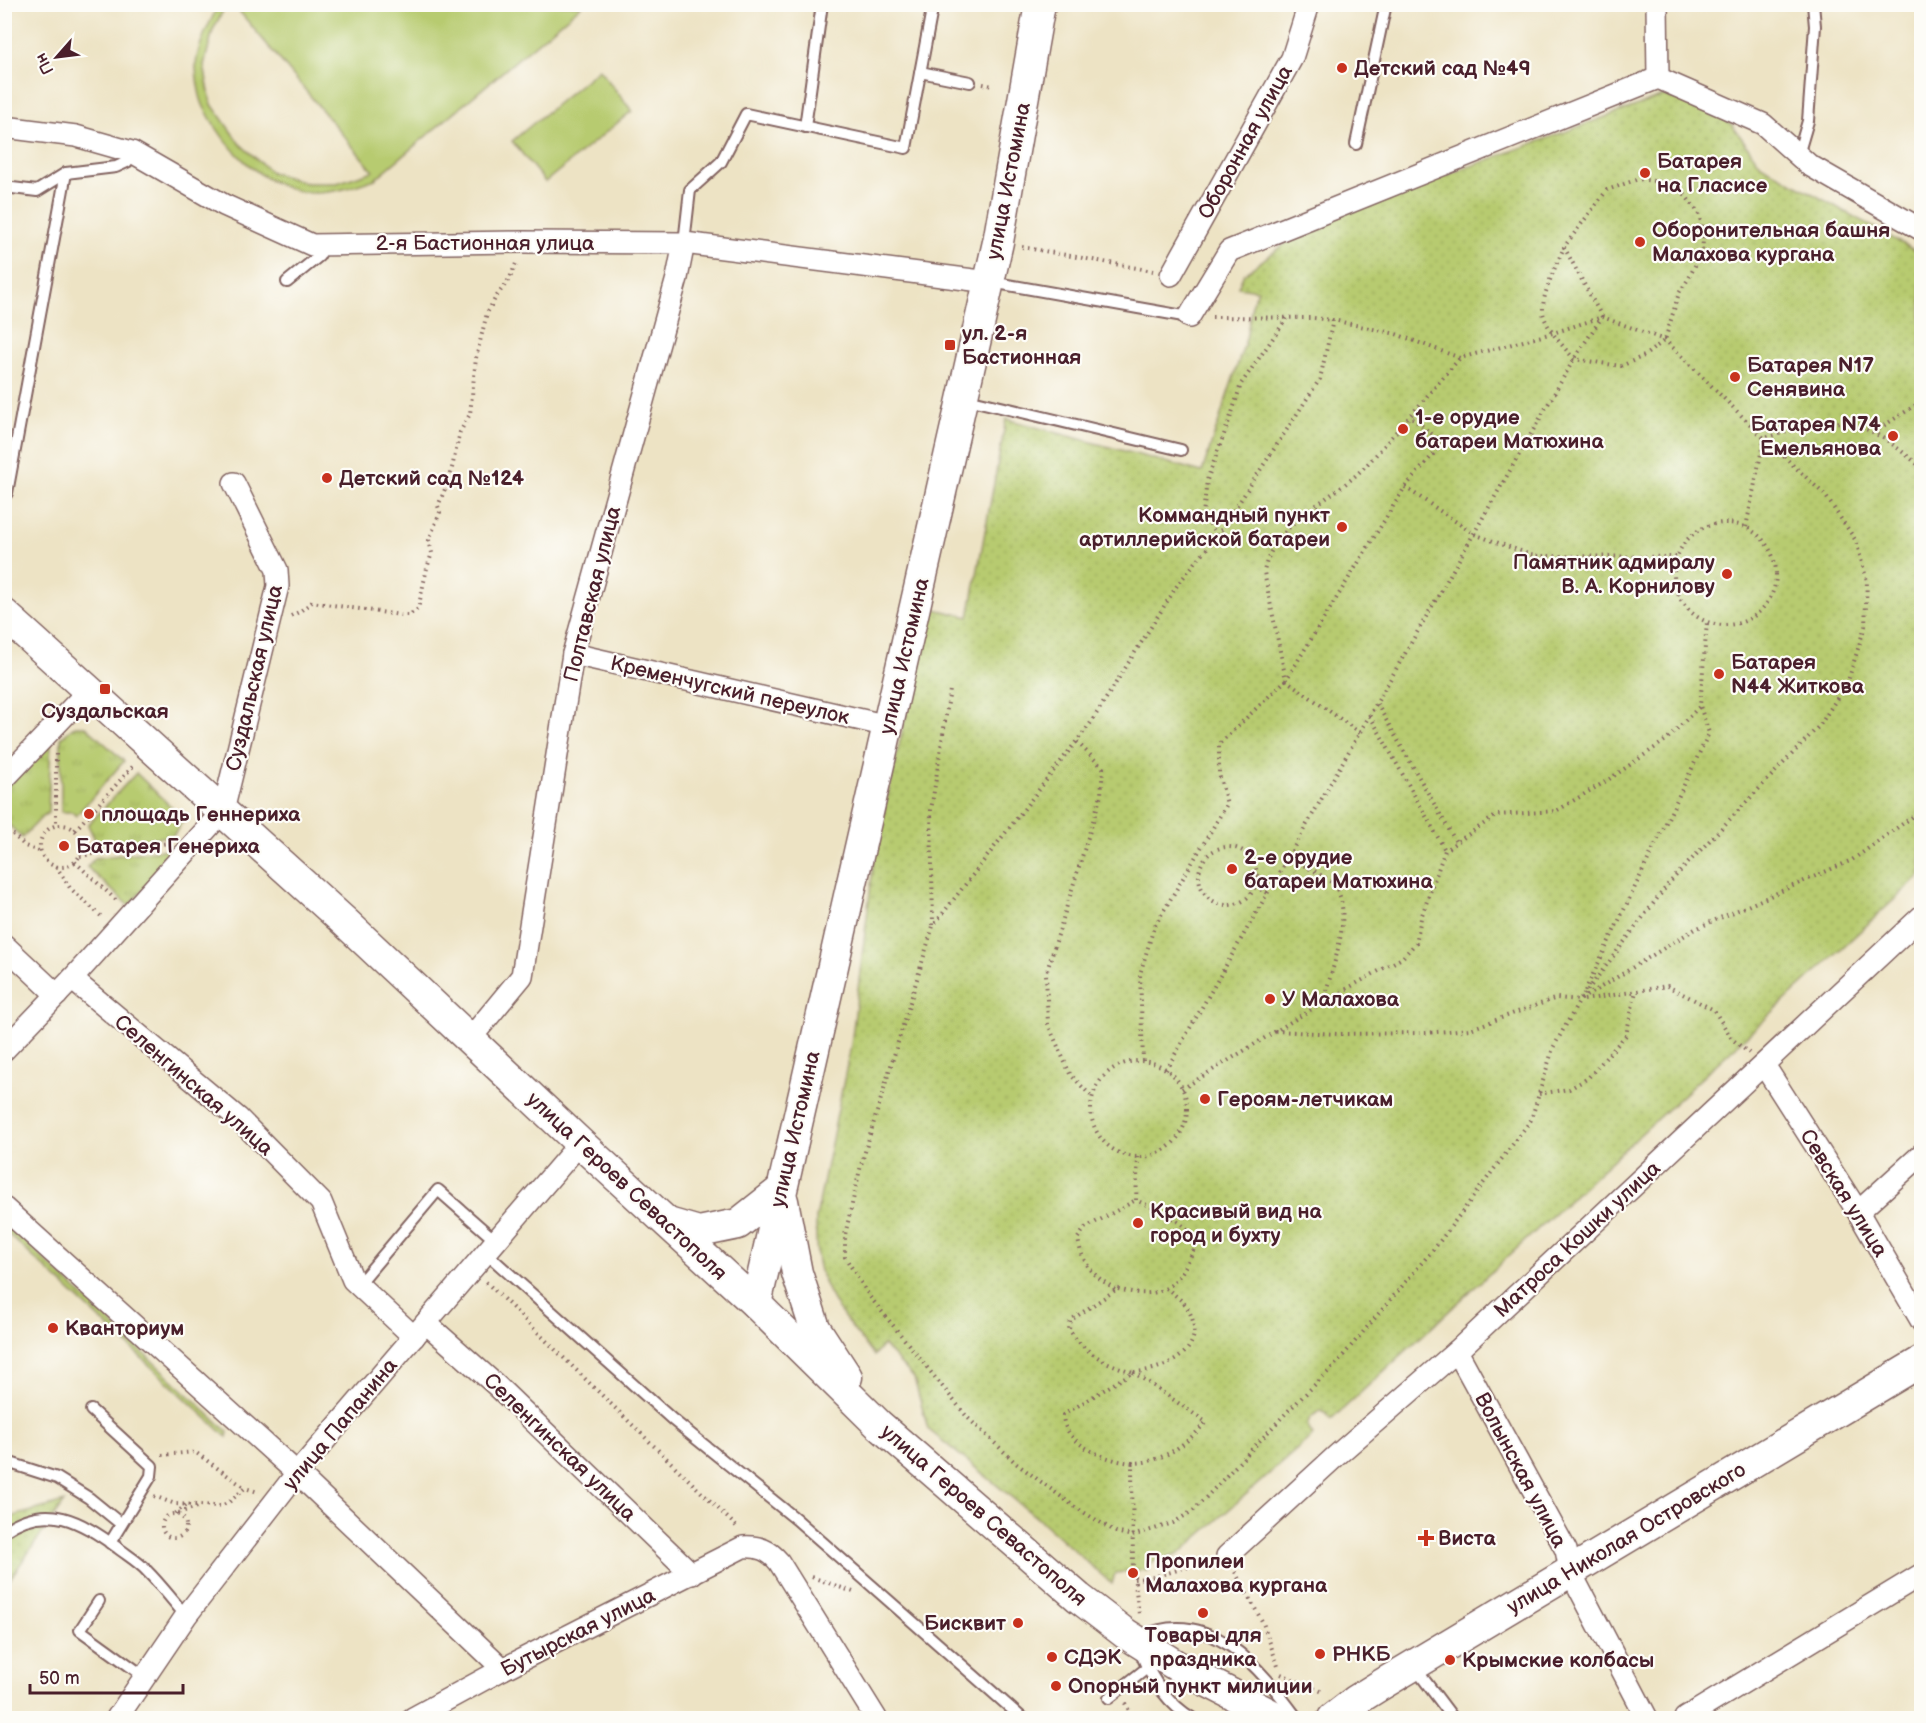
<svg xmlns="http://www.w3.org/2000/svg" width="1926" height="1723" font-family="'Balsamiq Sans',sans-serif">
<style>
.grass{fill:url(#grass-tufts);stroke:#80754d;stroke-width:1.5}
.park{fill:url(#park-dots);stroke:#80754d;stroke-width:1.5}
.pitch{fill:#b7cb6f;stroke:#80754d;stroke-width:1.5}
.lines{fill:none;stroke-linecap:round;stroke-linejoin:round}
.lane-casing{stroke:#836461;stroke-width:14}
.street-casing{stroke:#836461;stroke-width:24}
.secondary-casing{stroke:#836461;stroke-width:33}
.path{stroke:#836461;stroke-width:4;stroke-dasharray:1.5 4.5;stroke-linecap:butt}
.lane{stroke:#fff;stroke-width:10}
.street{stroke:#fff;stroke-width:21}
.secondary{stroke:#fff;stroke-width:30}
.poi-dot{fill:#c8321e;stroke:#fdfcf7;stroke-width:2}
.labels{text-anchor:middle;stroke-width:4.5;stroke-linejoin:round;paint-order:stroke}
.poi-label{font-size:21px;font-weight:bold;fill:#4a1f2b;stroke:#fdfcf7;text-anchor:start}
.street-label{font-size:21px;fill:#4a1f2b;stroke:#fdfcf7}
</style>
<defs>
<pattern id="grass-tufts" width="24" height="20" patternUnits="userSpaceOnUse" patternTransform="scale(1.5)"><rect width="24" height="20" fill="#b7cb6f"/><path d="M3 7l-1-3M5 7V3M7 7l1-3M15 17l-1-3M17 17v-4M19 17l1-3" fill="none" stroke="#9fae60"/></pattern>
<pattern id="park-dots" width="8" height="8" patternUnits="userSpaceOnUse" patternTransform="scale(1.5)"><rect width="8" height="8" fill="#b7cb6f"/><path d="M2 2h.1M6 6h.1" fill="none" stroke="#9fae60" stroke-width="1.8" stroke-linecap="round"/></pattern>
</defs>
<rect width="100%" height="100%" fill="#fdfcf7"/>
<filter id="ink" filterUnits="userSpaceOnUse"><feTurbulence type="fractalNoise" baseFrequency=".0167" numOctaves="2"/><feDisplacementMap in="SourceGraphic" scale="12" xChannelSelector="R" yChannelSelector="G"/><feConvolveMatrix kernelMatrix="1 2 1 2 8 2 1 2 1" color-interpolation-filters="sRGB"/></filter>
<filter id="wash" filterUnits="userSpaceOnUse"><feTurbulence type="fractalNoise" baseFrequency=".008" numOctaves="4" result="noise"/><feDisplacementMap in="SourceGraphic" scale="24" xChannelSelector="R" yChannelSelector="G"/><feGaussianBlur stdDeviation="1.35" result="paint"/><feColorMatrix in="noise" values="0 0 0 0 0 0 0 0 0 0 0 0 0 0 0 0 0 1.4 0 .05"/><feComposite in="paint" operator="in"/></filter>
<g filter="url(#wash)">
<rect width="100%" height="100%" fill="#ede3c4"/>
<g class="grass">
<path d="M75,726H85L124,761L76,816L72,812H61V738Z"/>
<path d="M51,741L48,813L43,816L22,838L5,821L4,790Z"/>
<path d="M136,773L184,819L173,836L97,844L88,825Z"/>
<path d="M169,849L174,853L129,906L87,867L95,858Z"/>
<path d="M4,1222L228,1432L227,1437L5,1231Z"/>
</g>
<g class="park">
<path d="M1663,96L1697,103L1712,110L1732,125L1761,165L1921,254V875L1331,1420L1326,1413L1320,1411C1309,1417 1303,1423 1313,1435L1180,1553L1151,1562L1148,1565L1147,1571L1143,1570L1115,1573L1112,1584L1042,1522L928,1429L914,1378L883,1345L874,1356C855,1331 831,1305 821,1274C815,1256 816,1236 816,1218L851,1045L875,852L930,608L969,617L1006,419L1202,472L1246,339L1252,305L1258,290L1238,287L1244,274L1312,224Z"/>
<path d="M64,1502L5,1586V1521L11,1517Z"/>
</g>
<g class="pitch">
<path d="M219,5H226L213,30L204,65L211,103L239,143L271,172L306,183H337L373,171L234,5H582L375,179C352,187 329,196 304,192C260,185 225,147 205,109C199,99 197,80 196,69C195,51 210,21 219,5Z"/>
<path d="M599,69L632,111L545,182L512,141Z"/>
</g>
</g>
<g filter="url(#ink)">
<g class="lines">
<defs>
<g id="lane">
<path d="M920,72L970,82"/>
<path d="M805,127L822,4"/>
<path d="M1356,144L1386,4"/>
<path d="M1798,155L1808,121L1815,26L1813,4"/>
<path d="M4,187L37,191L66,173L116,167L127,162L132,152"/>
<path d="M684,243L690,190L721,162L746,114L906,148L933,4"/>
<path d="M287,282L319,256L325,245"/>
<path d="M991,282L1189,317"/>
<path d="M963,398L1181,450"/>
<path d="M4,497L7,493L66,173"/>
<path d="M486,1253L673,1420L796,1519L1022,1718"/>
<path d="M358,1285L438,1190L496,1241"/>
<path d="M91,1410L152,1466L151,1476L110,1543"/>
<path d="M4,1461L57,1478L89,1498L121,1524"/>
<path d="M4,1531C48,1501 80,1521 118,1548C127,1555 139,1562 147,1571C161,1585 173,1601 186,1616"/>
<path d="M99,1601L80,1630L145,1677"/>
<path d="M1140,1637C1210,1604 1261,1669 1297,1718"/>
<path d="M1140,1651C1151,1678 1166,1703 1192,1718"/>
<path d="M1416,1669L1453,1718"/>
<path d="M1109,1698L1147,1668"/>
</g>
<g id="street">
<path d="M1657,4L1658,78"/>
<path d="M1658,78L1763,124L1809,165L1922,230"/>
<path d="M4,127L76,136L132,152L224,205L312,245L522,242L684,243L989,282"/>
<path d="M1171,275L1292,58L1309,4"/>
<path d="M1189,317L1229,251L1658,78"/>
<path d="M573,654L888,726"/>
<path d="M4,779L89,690"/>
<path d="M4,945L57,995"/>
<path d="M72,979L238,1118L321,1202L353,1280L414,1337"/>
<path d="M470,1039L522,976L573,654L677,278L684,243"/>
<path d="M4,1050L72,979L223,811L278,586L277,570L234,483"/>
<path d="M1764,1065L1858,1212L1922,1322"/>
<path d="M4,1208L297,1473L503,1669"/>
<path d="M1858,1212L1922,1154"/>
<path d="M426,1323L497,1386L692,1574"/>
<path d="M1457,1351L1566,1550L1570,1571L1647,1718"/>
<path d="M1227,1556L1336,1456L1457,1351L1922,916"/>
<path d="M117,1718L186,1616L297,1473L580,1143"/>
<path d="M413,1718L503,1669L743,1547C759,1546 769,1550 779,1562L876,1718"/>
<path d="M1685,1718L1922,1574"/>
</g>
<g id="secondary">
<path d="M4,614L346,923L580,1143L756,1304L878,1424L1079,1598L1126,1634L1177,1666L1278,1718"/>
<path d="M783,1201L797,1273L815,1328L847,1377"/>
<path d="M668,1223L699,1232L738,1224L781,1190"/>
<path d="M756,1304L998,242L1040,4"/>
<path d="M1333,1718L1355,1701L1379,1686L1922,1361"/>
</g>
</defs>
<use href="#lane" class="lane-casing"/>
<use href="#street" class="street-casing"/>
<use href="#secondary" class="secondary-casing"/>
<g class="path">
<path d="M983,84L993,86"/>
<path d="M1022,247L1153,271"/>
<path d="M1212,317L1313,318L1333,320L1396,334L1460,358L1553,333L1602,317L1564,247L1607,190L1638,179L1663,182L1682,191L1698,212L1704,231L1702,251L1689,278L1679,293L1665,340L1644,356L1621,366L1574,359C1565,348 1544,327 1543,311C1542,293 1557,264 1564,247"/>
<path d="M1333,320L1320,379L1217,536L1178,584L1090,724L933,926L861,1165L845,1235V1257L870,1297L968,1418L1017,1464L1075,1507L1116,1532L1132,1536L1173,1523L1194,1510L1289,1410L1335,1365L1437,1245L1531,1120L1553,1048L1580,1000L1669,883L1820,725L1848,681L1865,626L1867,581L1856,541L1825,495L1764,438"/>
<path d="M1874,432L1922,401"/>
<path d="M1405,487L1474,534L1534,556L1677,557"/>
<circle cx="1725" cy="574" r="51"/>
<path d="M1746,527L1764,439"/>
<path d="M1217,535L1203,514L1207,480L1232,413L1241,384L1287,318"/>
<path d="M291,616L299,612L312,602L400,615H409L418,609L427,568L432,553L429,540L440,512L438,506L450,477L460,432L470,414L476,358L487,313L496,297L510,278L517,261"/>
<path d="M1377,704L1456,842"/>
<path d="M1370,716L1445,850"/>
<path d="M1360,733L1286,680L1264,572C1272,527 1322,504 1354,477C1374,459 1392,436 1410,416"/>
<path d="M1077,742L1103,768L1101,795L1046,974L1048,1024L1070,1074L1092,1097"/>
<path d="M56,754V825"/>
<circle cx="61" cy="846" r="21"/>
<path d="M4,826L25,846L42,852"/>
<path d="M75,830L135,764"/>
<circle cx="1228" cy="876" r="29"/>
<path d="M80,856L168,843"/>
<path d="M1288,857C1298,863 1326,876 1333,884C1356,909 1331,972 1323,1001"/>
<path d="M75,862L116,900"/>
<path d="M56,866L70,888L103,918"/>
<path d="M1255,887L1268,893"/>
<path d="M933,925L931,810L950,690"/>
<path d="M1585,991L1709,733L1700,706L1707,622"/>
<path d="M1584,1000L1667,986L1714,1010L1732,1039L1749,1053"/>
<path d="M1275,1031L1338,1034L1425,1033L1470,1029L1557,998L1580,1000L1695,929L1852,860L1922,810"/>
<path d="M1143,1061L1140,974L1154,927L1227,804L1219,774V744L1286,680L1405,487L1443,443L1410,416L1460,358"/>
<circle cx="1139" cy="1109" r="48"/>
<path d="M1166,1070L1574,359L1602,317L1665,340L1764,438C1781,434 1816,422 1832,422C1868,422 1896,446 1922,468"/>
<path d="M1182,1089L1323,1002L1402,958L1416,943L1421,918L1445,850L1497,815L1556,811L1608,780L1666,740L1700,706"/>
<path d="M1539,1094L1569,1089L1588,1078L1626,1035L1636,991"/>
<path d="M1136,1200L1138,1157"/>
<path d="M486,1282L738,1528"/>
<path d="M1118,1289C1165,1302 1179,1285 1196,1244C1188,1221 1157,1210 1136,1200"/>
<path d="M1134,1372C1168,1370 1210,1349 1188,1309C1184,1301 1174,1295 1168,1289"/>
<path d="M162,1455L195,1452L245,1488"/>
<path d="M1132,1463C1162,1463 1187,1444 1206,1422L1133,1372"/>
<path d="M154,1496L175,1504L221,1506L229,1502L245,1488L258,1492"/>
<path d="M186,1505L175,1514L201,1506"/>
<circle cx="174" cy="1526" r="12"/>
<path d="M1133,1571L1132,1463C1107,1461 1063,1444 1063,1415L1133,1372C1106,1364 1084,1353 1069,1329L1071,1320L1117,1289C1095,1279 1081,1263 1078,1238L1085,1228L1136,1200"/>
<path d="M1235,1572L1263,1623L1279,1669"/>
<path d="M1134,1576L1139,1614"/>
<path d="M812,1577L856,1593"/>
<path d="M1134,1579L1150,1578L1209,1561"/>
<path d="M1281,1674L1323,1692"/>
<path d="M1125,1703L1133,1718"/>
</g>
<use href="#lane" class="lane"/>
<use href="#street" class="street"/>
<use href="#secondary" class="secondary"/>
</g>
</g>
<g class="poi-dot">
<circle cx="1342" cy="68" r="6"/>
<circle cx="1645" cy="173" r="6"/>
<circle cx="1640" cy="242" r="6"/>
<rect x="944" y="339" width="12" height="12" rx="3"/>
<circle cx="1735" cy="377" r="6"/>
<circle cx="1403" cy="429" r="6"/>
<circle cx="1893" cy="436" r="6"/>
<circle cx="327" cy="478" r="6"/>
<circle cx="1342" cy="527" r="6"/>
<circle cx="1727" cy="574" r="6"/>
<circle cx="1719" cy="674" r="6"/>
<rect x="99" y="683" width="12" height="12" rx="3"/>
<circle cx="89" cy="814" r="6"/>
<circle cx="64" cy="846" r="6"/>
<circle cx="1232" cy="869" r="6"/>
<circle cx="1270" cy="999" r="6"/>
<circle cx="1205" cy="1099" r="6"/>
<circle cx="1138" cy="1223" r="6"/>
<circle cx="53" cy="1328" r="6"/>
<path d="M1423 1529h6v6h6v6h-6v6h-6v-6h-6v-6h6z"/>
<circle cx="1133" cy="1573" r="6"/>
<circle cx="1203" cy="1613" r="6"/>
<circle cx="1018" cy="1623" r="6"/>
<circle cx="1320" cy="1654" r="6"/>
<circle cx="1052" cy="1657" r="6"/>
<circle cx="1450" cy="1660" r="6"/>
<circle cx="1056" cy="1686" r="6"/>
</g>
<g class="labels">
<g class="poi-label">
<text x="1354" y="75">Детский сад №49</text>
<text x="1657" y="168">Батарея<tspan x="1657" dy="24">на Гласисе</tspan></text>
<text x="1652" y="237">Оборонительная башня<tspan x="1652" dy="24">Малахова кургана</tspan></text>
<text x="962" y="340">ул. 2-я<tspan x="962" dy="24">Бастионная</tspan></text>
<text x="1747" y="372">Батарея N17<tspan x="1747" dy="24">Сенявина</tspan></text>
<text x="1415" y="424">1-е орудие<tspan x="1415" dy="24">батареи Матюхина</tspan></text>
<text x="1881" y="431" text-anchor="end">Батарея N74<tspan x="1881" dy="24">Емельянова</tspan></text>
<text x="339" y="485">Детский сад №124</text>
<text x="1330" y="522" text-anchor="end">Коммандный пункт<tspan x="1330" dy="24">артиллерийской батареи</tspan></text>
<text x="1715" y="569" text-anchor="end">Памятник адмиралу<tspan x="1715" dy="24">В. А. Корнилову</tspan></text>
<text x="1731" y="669">Батарея<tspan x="1731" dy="24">N44 Житкова</tspan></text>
<text x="105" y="718" text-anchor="middle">Суздальская</text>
<text x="101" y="821">площадь Геннериха</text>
<text x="76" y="853">Батарея Генериха</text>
<text x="1244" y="864">2-е орудие<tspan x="1244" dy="24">батареи Матюхина</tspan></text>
<text x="1282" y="1006">У Малахова</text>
<text x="1217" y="1106">Героям-летчикам</text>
<text x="1150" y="1218">Красивый вид на<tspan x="1150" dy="24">город и бухту</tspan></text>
<text x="65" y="1335">Кванториум</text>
<text x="1438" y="1545">Виста</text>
<text x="1145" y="1568">Пропилеи<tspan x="1145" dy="24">Малахова кургана</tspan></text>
<text x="1006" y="1630" text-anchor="end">Бисквит</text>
<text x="1203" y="1642" text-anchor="middle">Товары для<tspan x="1203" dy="24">праздника</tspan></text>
<text x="1332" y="1661">РНКБ</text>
<text x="1064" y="1664">СДЭК</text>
<text x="1462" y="1667">Крымские колбасы</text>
<text x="1068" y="1693">Опорный пункт милиции</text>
</g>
<g class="street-label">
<text transform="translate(1245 142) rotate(-61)" y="7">Оборонная улица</text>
<text transform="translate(1008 181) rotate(-79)" y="7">улица Истомина</text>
<text x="485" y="250">2-я Бастионная улица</text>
<text transform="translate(592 594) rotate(-76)" y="7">Полтавская улица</text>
<text transform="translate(904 656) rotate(-77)" y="7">улица Истомина</text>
<text transform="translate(254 678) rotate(-77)" y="7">Суздальская улица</text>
<text transform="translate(730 690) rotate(13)" y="7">Кременчугский переулок</text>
<text transform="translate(194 1085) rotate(41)" y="7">Селенгинская улица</text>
<text transform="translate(795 1129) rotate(-77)" y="7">улица Истомина</text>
<text transform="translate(627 1186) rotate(43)" y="7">улица Героев Севастополя</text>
<text transform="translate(1844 1193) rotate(58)" y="7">Севская улица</text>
<text transform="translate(1577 1239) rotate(-43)" y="7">Матроса Кошки улица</text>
<text transform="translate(340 1424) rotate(-50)" y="7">улица Папанина</text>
<text transform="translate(560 1447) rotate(44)" y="7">Селенгинская улица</text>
<text transform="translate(1521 1470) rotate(62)" y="7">Волынская улица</text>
<text transform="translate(984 1515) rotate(41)" y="7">улица Героев Севастополя</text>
<text transform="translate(1626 1538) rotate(-31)" y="7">улица Николая Островского</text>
<text transform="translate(578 1632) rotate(-27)" y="7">Бутырская улица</text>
</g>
</g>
<rect width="1926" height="1723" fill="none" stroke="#fdfcf7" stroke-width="24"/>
<g transform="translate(57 57) rotate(242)" stroke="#fdfcf7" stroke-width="4.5" paint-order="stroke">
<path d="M0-4.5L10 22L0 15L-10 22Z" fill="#4a1f2b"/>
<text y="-9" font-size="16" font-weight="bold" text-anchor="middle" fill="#4a1f2b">Пн</text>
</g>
<path d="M30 1684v9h153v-9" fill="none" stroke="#4a1f2b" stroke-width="3"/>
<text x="39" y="1684" font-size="18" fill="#4a1f2b" stroke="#fdfcf7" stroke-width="4.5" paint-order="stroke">50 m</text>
</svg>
